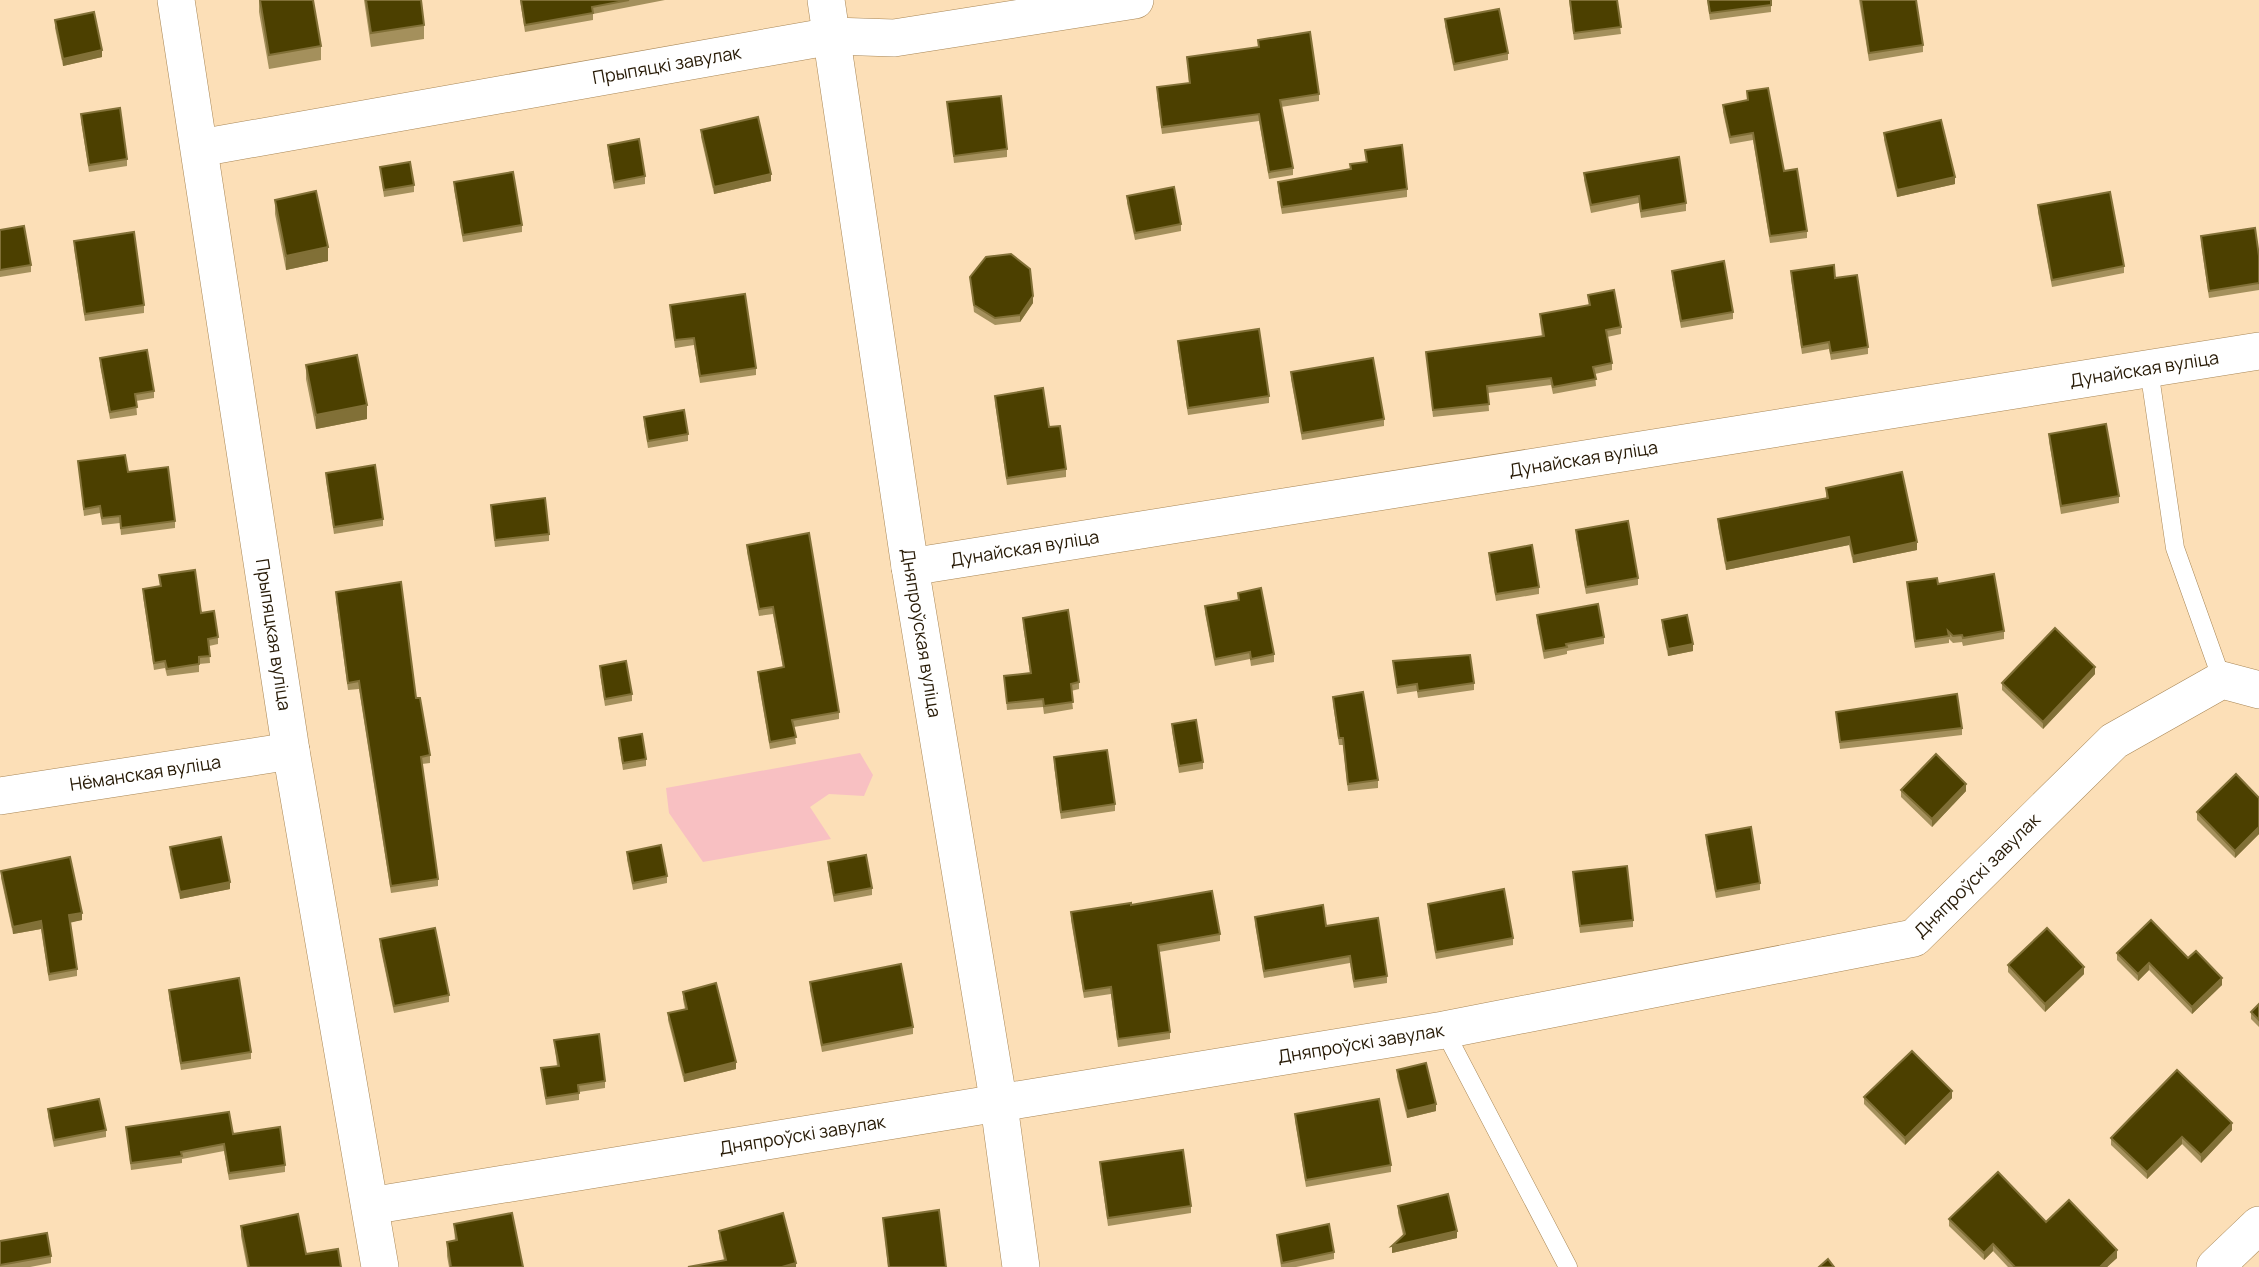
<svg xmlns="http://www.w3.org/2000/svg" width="2259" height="1267" font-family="Manrope,sans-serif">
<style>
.green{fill:#f8c0c2}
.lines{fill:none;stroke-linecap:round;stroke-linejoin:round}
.lane-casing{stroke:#a88655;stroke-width:19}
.street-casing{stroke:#a88655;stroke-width:38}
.lane{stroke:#fff;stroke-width:18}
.street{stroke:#fff;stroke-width:37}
.wall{fill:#a4905c}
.shaded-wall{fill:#817037}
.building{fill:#4c4000;stroke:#817037;stroke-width:2}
.labels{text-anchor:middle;stroke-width:7;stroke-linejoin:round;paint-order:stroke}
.street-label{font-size:18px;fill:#271a06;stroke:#fff}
</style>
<rect width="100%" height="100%" fill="#fcdfb7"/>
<path class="green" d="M860,753L873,775L864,796L829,794L810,807L831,839L703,862L669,813L666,788Z"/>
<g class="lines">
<defs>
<g id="lane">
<path d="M2149,369L2175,548L2222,680"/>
<path d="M1444,1030L1568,1267"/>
</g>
<g id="street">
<path id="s1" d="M176,0L291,751L380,1267"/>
<path id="s2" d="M826,0L910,567L999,1105L1021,1267"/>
<path id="s3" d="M200,148L832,36L894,38L1135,0"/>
<path id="s4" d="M910,567L2259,351"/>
<path id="s5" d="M0,796L291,751"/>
<path id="s6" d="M370,1206L1444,1030L1914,938L2114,741L2222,680L2259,690"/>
<path d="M2215,1267L2259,1225"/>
</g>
</defs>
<use href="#lane" class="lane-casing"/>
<use href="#street" class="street-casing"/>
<use href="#lane" class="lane"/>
<use href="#street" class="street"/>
</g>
<g class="wall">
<path d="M259,0L321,46V60L269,69L259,12Z"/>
<path d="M364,0H421L424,25V39L371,47Z"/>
<path d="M520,0H665L593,14V20L525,32Z"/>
<path d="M1569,0H1617L1621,34L1574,40Z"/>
<path d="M1707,0H1771V12L1710,20Z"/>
<path d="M1859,0H1916L1923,45V52L1869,61Z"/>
<path d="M1445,19L1508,53V60L1454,71L1445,26Z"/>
<path d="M55,20L102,57L63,66L55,28Z"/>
<path d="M1258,40L1319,94V101L1281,107L1293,168V175L1269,179L1259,121L1162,134L1157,95V87L1189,83L1187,57L1258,47Z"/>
<path d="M1747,91L1784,171L1807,231V238L1770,243L1753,140L1730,144L1723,112V105L1747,100Z"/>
<path d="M947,102L1007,149V157L954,163Z"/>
<path d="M81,114L127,159V166L89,172L81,121Z"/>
<path d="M701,130L771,181L714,194L701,137Z"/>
<path d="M1884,133L1955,184L1897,197L1884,140Z"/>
<path d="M608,145L645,176V184L614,189L608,152Z"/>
<path d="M1365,150L1407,189V197L1282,214L1278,190V182L1350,169V164L1366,162Z"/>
<path d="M380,167L414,185V192L384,197Z"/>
<path d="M1584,173L1686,203V211L1641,218L1639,203L1591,213L1584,180Z"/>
<path d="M454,182L522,225V232L463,242L454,189Z"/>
<path d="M1127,196L1181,224V231L1135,240L1127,203Z"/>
<path d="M275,200L328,261L286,270L275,214Z"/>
<path d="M2038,205L2124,266V273L2052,287L2038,212Z"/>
<path d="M0,230L31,265V272L0,277Z"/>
<path d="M2201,236L2259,256V290L2209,298L2201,243Z"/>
<path d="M74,241L144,305V313L85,321L74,248Z"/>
<path d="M1672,271L1733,312V319L1681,328L1672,278Z"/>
<path d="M1791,271L1835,278L1868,347V354L1831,360L1829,349L1802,354L1791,279Z"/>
<path d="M970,277L1033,303L1020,322L995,325L974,312Z"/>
<path d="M1588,295L1621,327V334L1607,337L1612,363V370L1595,374L1596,386L1553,394L1551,385L1488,393L1489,411L1433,417L1426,352L1542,337L1540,321V314L1589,306Z"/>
<path d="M670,305L756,368V375L700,383L694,345L675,348Z"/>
<path d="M1178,341L1269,396V403L1188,415L1178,348Z"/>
<path d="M100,358L154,391V398L136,401L137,415L110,419L100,365Z"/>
<path d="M306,365L367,419L316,429L306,379Z"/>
<path d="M1291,372L1384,419V426L1302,440L1291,379Z"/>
<path d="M995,396L1049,427L1066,469V477L1007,485L995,403Z"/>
<path d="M644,417L688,434V441L648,448L644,424Z"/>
<path d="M2049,434L2119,496V503L2061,514L2049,441Z"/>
<path d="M78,461L128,472L175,521V528L121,535L120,523L102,525L100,513L84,516Z"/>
<path d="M326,473L383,519V526L334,534L326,480Z"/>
<path d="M1826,488L1917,550L1853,563L1849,545L1726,570L1718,526V519L1826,498Z"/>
<path d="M491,505L549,534V541L495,547Z"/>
<path d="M1576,530L1638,578V585L1586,594L1576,537Z"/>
<path d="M747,545L839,712V719L794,727L796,744L770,749L758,679V672L783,668L773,614L759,616L747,552Z"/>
<path d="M1489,553L1539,587V594L1496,601L1489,560Z"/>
<path d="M159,575L201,613L218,637V644L209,646L210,663L199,664V672L167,676L165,668L154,670L143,596V589L160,586Z"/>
<path d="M1907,582L1938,584L2004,631V639L1963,646L1962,642L1953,643L1949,639V643L1915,648Z"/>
<path d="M336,592L416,698L430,755V763L422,764L438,879V886L391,893L359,689L348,690L336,599Z"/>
<path d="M1238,593L1274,654V662L1251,666L1250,659L1215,666L1205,613V606L1238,600Z"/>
<path d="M1537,615L1604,637V644L1567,651V654L1544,659L1537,622Z"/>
<path d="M1023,618L1079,682V689L1071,691L1073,709L1044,714L1043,707L1007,710L1004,676L1030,673L1023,625Z"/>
<path d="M1662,620L1693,651L1668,656L1662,627Z"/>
<path d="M1393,661L1474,683V690L1418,698L1417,691L1397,694Z"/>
<path d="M600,666L632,694V701L605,706L600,674Z"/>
<path d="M2095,674L2043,729L2002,690V683Z"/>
<path d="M1333,697L1378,780V788L1348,791L1343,745H1339L1333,704Z"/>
<path d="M1836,712L1962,728V735L1840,749Z"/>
<path d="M1172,724L1203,762V769L1179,773L1172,731Z"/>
<path d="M619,738L646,759V766L623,770L619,745Z"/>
<path d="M1054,757L1115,804V811L1061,819L1054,765Z"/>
<path d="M1901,790L1966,791L1932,827L1901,797Z"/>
<path d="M2259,798V834L2235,858L2197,820V812Z"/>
<path d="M1706,835L1760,883V890L1716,898L1706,842Z"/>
<path d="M170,847L230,889L180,899L170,854Z"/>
<path d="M627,852L667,876V883L633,890L627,859Z"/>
<path d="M828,862L872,888V895L834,902L828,869Z"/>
<path d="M1,871L82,920L70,922L77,969V976L49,981L41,929L13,934L1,878Z"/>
<path d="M1573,872L1633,920V927L1580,933Z"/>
<path d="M1428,904L1513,938V945L1436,959L1428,911Z"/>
<path d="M1131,905L1220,934V941L1159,952L1170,1032V1039L1118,1047L1111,994L1084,998L1071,920V912Z"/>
<path d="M1255,917L1326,926L1387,976V983L1354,988L1350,963L1264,978L1255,924Z"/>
<path d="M380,939L449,995V1002L394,1013L380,946Z"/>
<path d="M2117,953L2188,958L2222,985L2192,1014L2149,970L2138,981L2117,960Z"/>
<path d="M2008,965L2084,974L2045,1012L2008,972Z"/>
<path d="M810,982L913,1027V1034L822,1052L810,990Z"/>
<path d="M169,990L251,1052V1059L181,1070L169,997Z"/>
<path d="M683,992L736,1069L684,1082L668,1020V1013L685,1009L683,999Z"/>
<path d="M2259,1004V1027L2251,1019V1012Z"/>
<path d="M554,1040L605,1081V1088L579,1092V1100L546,1105L541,1068L557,1066Z"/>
<path d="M1397,1070L1436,1111L1407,1118L1397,1077Z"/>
<path d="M1864,1097L1952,1098L1905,1145L1864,1104Z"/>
<path d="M48,1109L106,1130V1137L54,1147L48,1116Z"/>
<path d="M1295,1114L1391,1165V1172L1306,1187L1295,1121Z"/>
<path d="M126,1127L233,1134L285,1165V1172L229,1180L224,1151L182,1159V1163L131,1170Z"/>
<path d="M2232,1130L2201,1163L2182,1144L2147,1179L2111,1145V1138Z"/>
<path d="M1100,1162L1191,1206V1213L1108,1226L1100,1169Z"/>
<path d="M1398,1206L1457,1238L1392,1253L1403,1235L1398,1213Z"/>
<path d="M883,1218L946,1267H888Z"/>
<path d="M1949,1219L2046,1222L2117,1258L2107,1267H2008L1993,1251L1984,1260L1949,1226Z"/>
<path d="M454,1224L523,1267H449L447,1256V1242L455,1241Z"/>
<path d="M241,1226L306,1254L341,1267H247L241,1236Z"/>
<path d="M719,1231L796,1267L724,1260L719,1238Z"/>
<path d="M1277,1235L1334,1252V1259L1296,1267H1281L1277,1242Z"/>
<path d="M0,1241L51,1256V1263L30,1267H0Z"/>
</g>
<g class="shaded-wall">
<path d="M102,50V57L63,66V59Z"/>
<path d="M771,174V181L714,194V187Z"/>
<path d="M1955,177V184L1897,197V190Z"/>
<path d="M328,247V261L286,270V256Z"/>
<path d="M1033,296V303L1020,322V315Z"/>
<path d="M367,405V419L316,429V415Z"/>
<path d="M1849,537V545L1726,570V563Z"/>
<path d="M1917,542V550L1853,563V556Z"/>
<path d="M1693,644V651L1668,656V649Z"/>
<path d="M2095,667V674L2043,729V722Z"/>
<path d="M1966,784V791L1932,827V819Z"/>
<path d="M2259,827V834L2235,858V851Z"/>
<path d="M230,882V889L180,899V892Z"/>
<path d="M82,913V920L69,923V915Z"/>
<path d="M41,921V929L13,934V927Z"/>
<path d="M2149,963V970L2138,981V974Z"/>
<path d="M2084,967V974L2045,1012V1004Z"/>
<path d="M2222,978V985L2192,1014V1007Z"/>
<path d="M736,1062V1069L684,1082V1075Z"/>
<path d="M1952,1091V1098L1905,1145V1138Z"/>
<path d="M1436,1104V1111L1407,1118V1111Z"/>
<path d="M2232,1123V1130L2201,1163V1155Z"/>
<path d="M2182,1137V1144L2147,1179V1172Z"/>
<path d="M1457,1231V1238L1392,1253V1246Z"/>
<path d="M1993,1244V1251L1984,1260V1253Z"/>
<path d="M2117,1250V1258L2107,1267H2100Z"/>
<path d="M796,1263V1267H782Z"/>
</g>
<g class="building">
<path d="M260,0H313L321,46L269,55Z"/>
<path d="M366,0H421L424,25L371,33Z"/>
<path d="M521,0H629L592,7L593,13L525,25Z"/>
<path d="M1570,0H1617L1621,27L1574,33Z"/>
<path d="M1708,0H1771V5L1710,13Z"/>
<path d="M1861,0H1916L1923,45L1869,53Z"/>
<path d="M1499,9L1508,53L1454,64L1445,19Z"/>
<path d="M94,12L102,50L63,59L55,20Z"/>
<path d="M1310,32L1319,94L1280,100L1293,168L1269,172L1259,114L1162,127L1157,87L1190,83L1187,57L1259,47L1258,40Z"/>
<path d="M1768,88L1784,171L1797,169L1807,231L1770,236L1753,133L1730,137L1723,105L1748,100L1747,91Z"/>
<path d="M1001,96L1007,149L954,156L947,102Z"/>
<path d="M120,108L127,159L89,165L81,114Z"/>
<path d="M758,117L771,174L714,187L701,130Z"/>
<path d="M1941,120L1955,177L1897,190L1884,133Z"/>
<path d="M639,139L645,176L614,182L608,145Z"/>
<path d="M1402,145L1407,189L1282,207L1278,182L1351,169L1350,164L1367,162L1365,150Z"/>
<path d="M1679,157L1686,203L1641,211L1639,196L1591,205L1584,173Z"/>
<path d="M410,162L414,185L384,190L380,167Z"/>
<path d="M513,172L522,225L463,235L454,182Z"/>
<path d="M1174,187L1181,224L1135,233L1127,196Z"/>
<path d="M316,191L328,247L286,256L275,200Z"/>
<path d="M2110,192L2124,266L2052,280L2038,205Z"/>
<path d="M24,226L31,265L0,270V230Z"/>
<path d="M2255,228L2259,256V283L2209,291L2201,236Z"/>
<path d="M134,232L144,305L85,314L74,241Z"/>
<path d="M1011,254L1030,269L1033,296L1020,315L995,318L974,305L970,277L986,257Z"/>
<path d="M1724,261L1733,312L1681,321L1672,271Z"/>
<path d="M1834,265L1835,278L1857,275L1868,347L1831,353L1829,342L1802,347L1791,271Z"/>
<path d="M1614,290L1621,327L1606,330L1612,363L1593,367L1596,379L1553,387L1551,378L1487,386L1489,404L1433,410L1426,352L1544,336L1540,314L1590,305L1588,295Z"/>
<path d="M745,294L756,368L700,376L694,338L675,340L670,305Z"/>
<path d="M1259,329L1269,396L1188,408L1178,341Z"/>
<path d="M147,350L154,391L135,394L137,407L110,412L100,358Z"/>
<path d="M357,355L367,405L316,415L306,365Z"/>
<path d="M1373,358L1384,419L1302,433L1291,372Z"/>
<path d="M1043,388L1049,427L1060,426L1066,469L1007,478L995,396Z"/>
<path d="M684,410L688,434L648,441L644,417Z"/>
<path d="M2106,424L2119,496L2061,506L2049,434Z"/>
<path d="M125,455L128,472L168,467L175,521L121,528L120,516L102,518L100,506L84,509L78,461Z"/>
<path d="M375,465L383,519L334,527L326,473Z"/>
<path d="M1902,472L1917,542L1853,556L1849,537L1726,563L1718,519L1828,498L1826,488Z"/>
<path d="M545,498L549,534L495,540L491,505Z"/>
<path d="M1628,521L1638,578L1586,587L1576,530Z"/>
<path d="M809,533L839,712L792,720L796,737L770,742L758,672L784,667L773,607L759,609L747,545Z"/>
<path d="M1532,545L1539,587L1496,594L1489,553Z"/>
<path d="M195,570L201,613L214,611L218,637L208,639L210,656L199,657V664L167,669L165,661L154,663L143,589L161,586L159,575Z"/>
<path d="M1994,574L2004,631L1963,638L1962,635L1953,636L1948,631L1949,636L1915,641L1907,582L1937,578L1938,584Z"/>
<path d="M401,582L416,698H420L430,755L421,757L438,879L391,886L359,681L348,683L336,592Z"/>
<path d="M1261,588L1274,654L1251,659L1250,652L1215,659L1205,606L1239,600L1238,593Z"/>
<path d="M1598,604L1604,637L1566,644L1567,647L1544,651L1537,615Z"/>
<path d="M1068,610L1079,682L1071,684L1073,702L1044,706L1043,699L1007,703L1004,676L1031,673L1023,618Z"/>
<path d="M1687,615L1693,644L1668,649L1662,620Z"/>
<path d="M2055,628L2095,667L2043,722L2002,683Z"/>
<path d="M1470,655L1474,683L1418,691L1417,684L1397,687L1393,661Z"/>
<path d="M626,661L632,694L605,699L600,666Z"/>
<path d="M1363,692L1378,780L1348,784L1343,738H1339L1333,697Z"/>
<path d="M1957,694L1962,728L1840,742L1836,712Z"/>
<path d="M1196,720L1203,762L1179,766L1172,724Z"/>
<path d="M642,734L646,759L623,763L619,738Z"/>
<path d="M1107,750L1115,804L1061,812L1054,757Z"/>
<path d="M1936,754L1966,784L1932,819L1901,790Z"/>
<path d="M2236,774L2259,798V827L2235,851L2197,812Z"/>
<path d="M1751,827L1760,883L1716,891L1706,835Z"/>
<path d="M221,837L230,882L180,892L170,847Z"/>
<path d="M661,845L667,876L633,883L627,852Z"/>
<path d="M866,855L872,888L834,895L828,862Z"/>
<path d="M70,857L82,913L69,915L77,969L49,974L41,921L13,927L1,871Z"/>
<path d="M1627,866L1633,920L1580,926L1573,872Z"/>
<path d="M1504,889L1513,938L1436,952L1428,904Z"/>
<path d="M1212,891L1220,934L1158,945L1170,1032L1118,1039L1111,987L1084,991L1071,912L1131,903V905Z"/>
<path d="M1323,905L1326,926L1378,918L1387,976L1354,981L1350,956L1264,971L1255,917Z"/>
<path d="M2151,920L2188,958L2196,951L2222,978L2192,1007L2149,963L2138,974L2117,953Z"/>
<path d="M435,928L449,995L394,1006L380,939Z"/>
<path d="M2047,928L2084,967L2045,1004L2008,965Z"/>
<path d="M901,964L913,1027L822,1045L810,982Z"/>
<path d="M239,978L251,1052L181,1063L169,990Z"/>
<path d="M716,983L736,1062L684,1075L668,1013L687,1009L683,992Z"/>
<path d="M2259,1004V1020L2251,1012Z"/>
<path d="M599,1034L605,1081L578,1085L579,1093L546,1098L541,1068L559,1066L554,1040Z"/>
<path d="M1912,1051L1952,1091L1905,1138L1864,1097Z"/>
<path d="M1426,1063L1436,1104L1407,1111L1397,1070Z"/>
<path d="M2177,1070L2232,1123L2201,1155L2182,1137L2147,1172L2111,1138Z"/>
<path d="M99,1099L106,1130L54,1140L48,1109Z"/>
<path d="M1379,1099L1391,1165L1306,1180L1295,1114Z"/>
<path d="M229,1112L233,1134L280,1127L285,1165L229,1173L224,1144L181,1152L182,1156L131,1163L126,1127Z"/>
<path d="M1183,1150L1191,1206L1108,1218L1100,1162Z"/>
<path d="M1998,1172L2046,1222L2069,1200L2117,1250L2100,1267H2015L1993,1244L1984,1253L1949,1219Z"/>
<path d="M1448,1194L1457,1231L1392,1246L1405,1234L1398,1206Z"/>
<path d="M939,1210L946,1267H889L883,1218Z"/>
<path d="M512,1213L523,1267H451L447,1242L457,1240L454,1224Z"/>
<path d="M783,1213L796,1263L782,1267H688L726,1260L719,1231Z"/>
<path d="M298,1214L306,1254L338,1249L341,1267H249L241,1226Z"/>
<path d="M1329,1224L1334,1252L1282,1263L1277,1235Z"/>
<path d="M47,1233L51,1256L0,1265V1241Z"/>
<path d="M1828,1259L1834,1267H1819Z"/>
</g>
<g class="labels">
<g class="street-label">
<text dy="6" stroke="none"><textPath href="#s3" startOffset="474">Прыпяцкі завулак</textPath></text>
<text dy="6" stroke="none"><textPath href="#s4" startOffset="1250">Дунайская вуліца</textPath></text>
<text dy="6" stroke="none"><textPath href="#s4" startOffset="682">Дунайская вуліца</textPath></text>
<text dy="6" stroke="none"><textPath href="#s4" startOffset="116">Дунайская вуліца</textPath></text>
<text dy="6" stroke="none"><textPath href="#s1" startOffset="642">Прыпяцкая вуліца</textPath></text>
<text dy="6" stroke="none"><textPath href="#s2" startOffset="640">Дняпроўская вуліца</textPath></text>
<text dy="6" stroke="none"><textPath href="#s5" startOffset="147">Нёманская вуліца</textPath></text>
<text dy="6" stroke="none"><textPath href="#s6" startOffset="1656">Дняпроўскі завулак</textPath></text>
<text dy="6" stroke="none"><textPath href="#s6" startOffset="1004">Дняпроўскі завулак</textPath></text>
<text dy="6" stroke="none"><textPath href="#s6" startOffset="438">Дняпроўскі завулак</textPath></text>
</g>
</g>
</svg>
